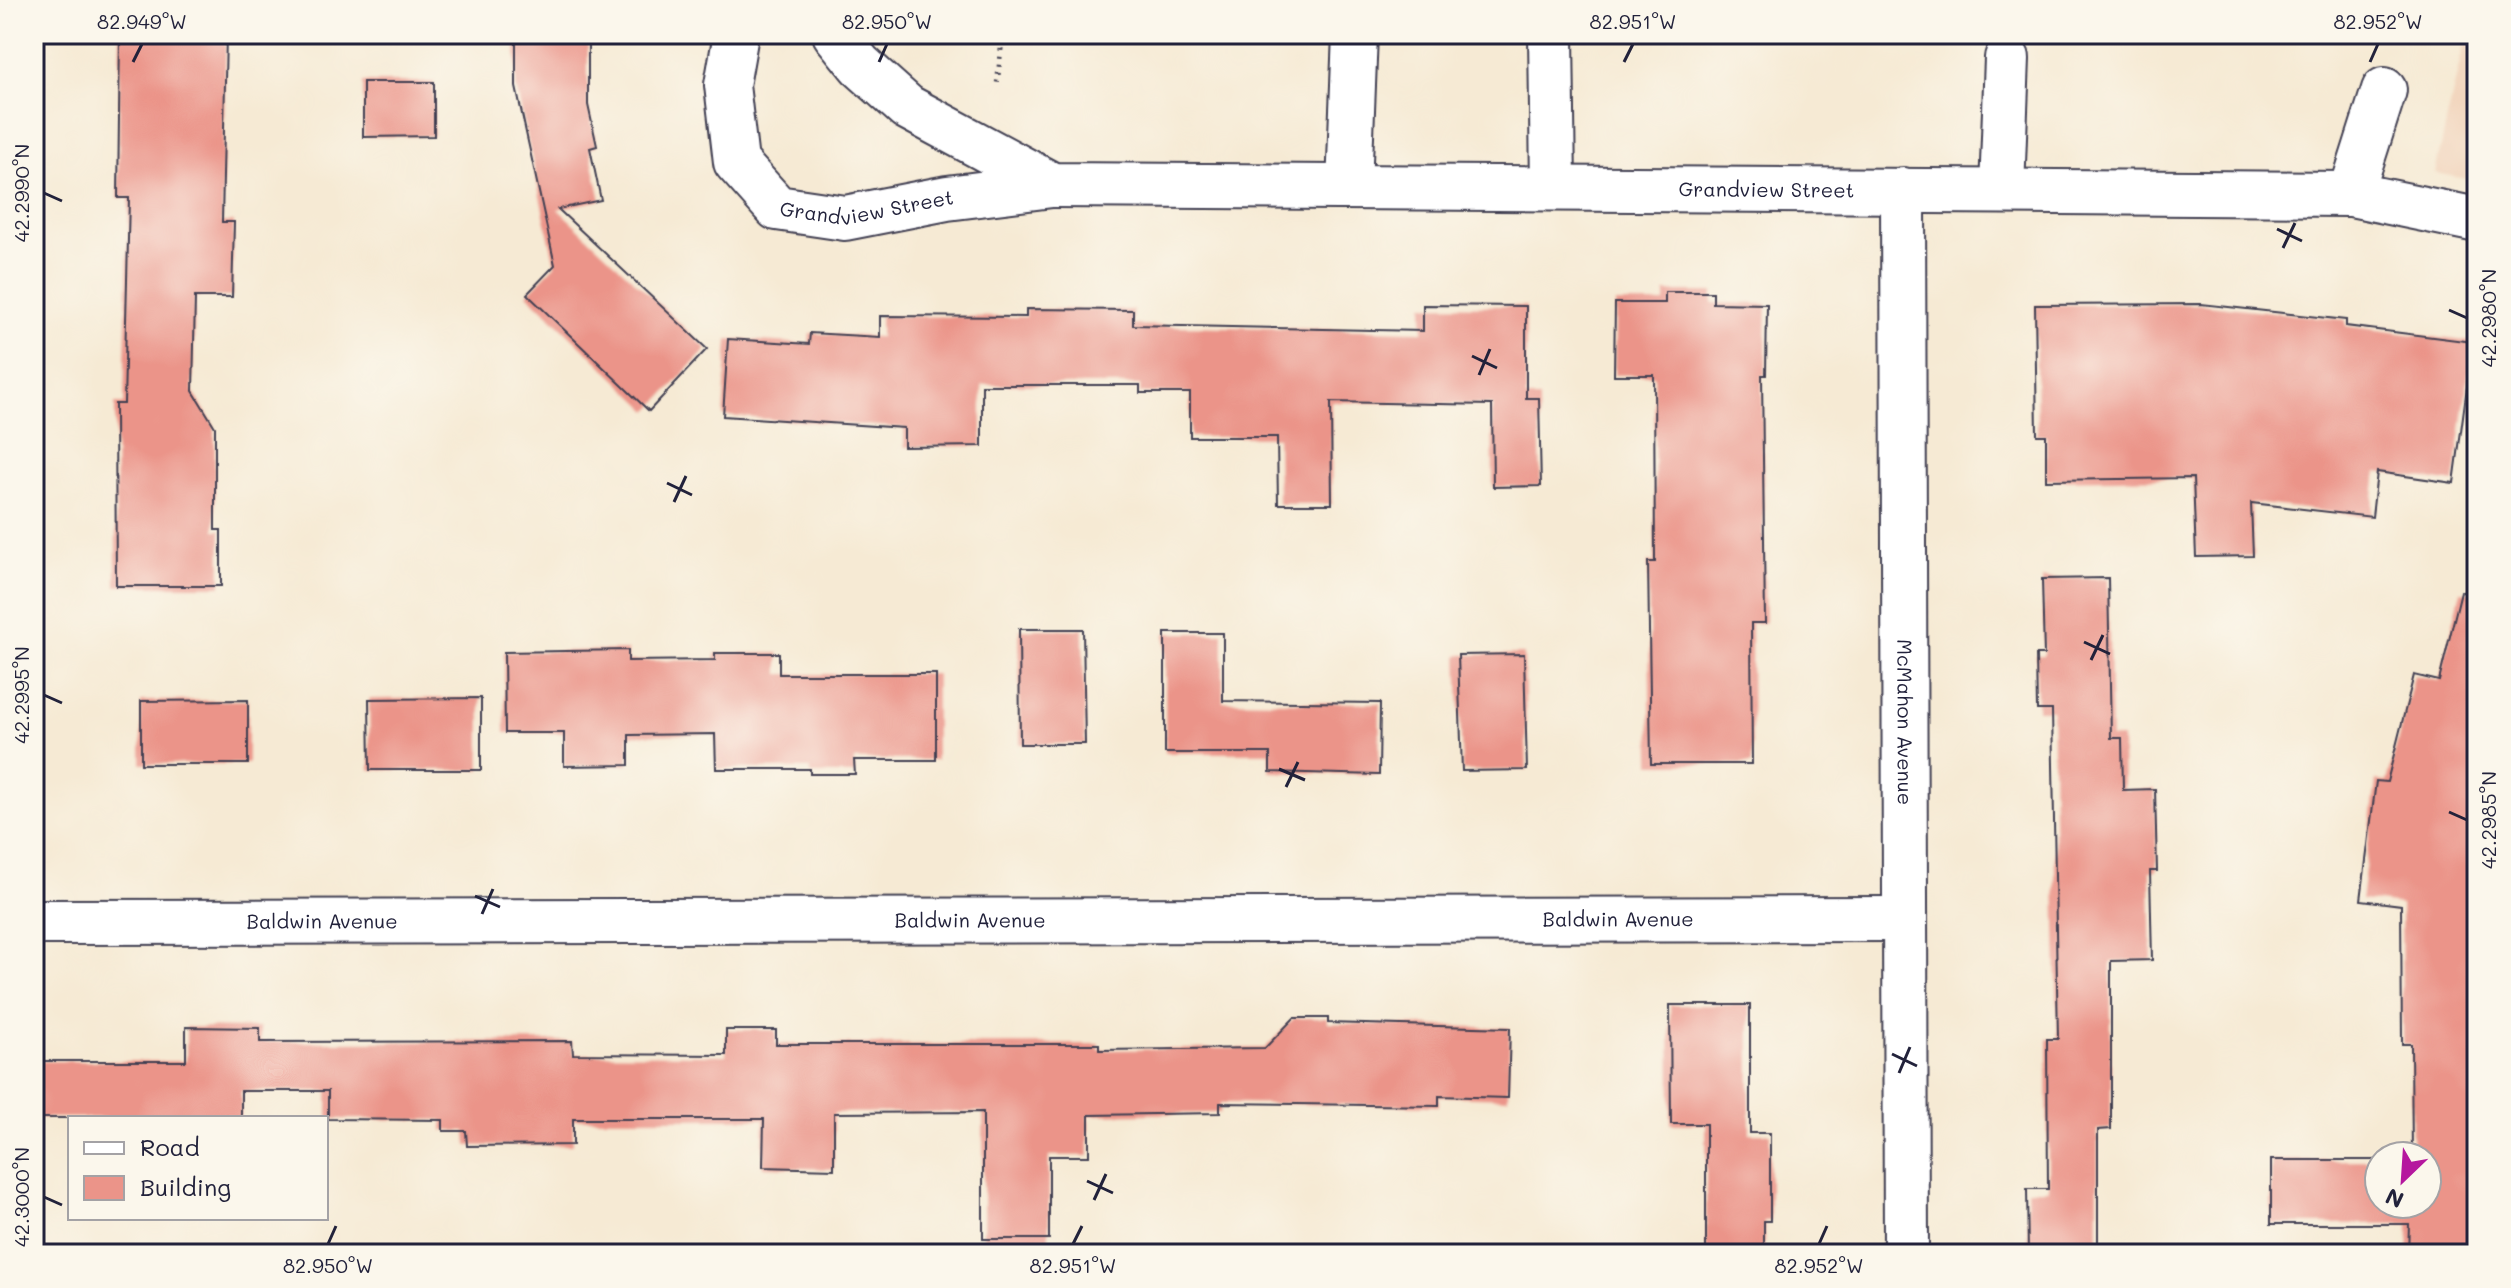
<svg xmlns="http://www.w3.org/2000/svg" width="2511" height="1288" viewBox="0 0 2511 1288" font-family="Mali,sans-serif">
<rect width="100%" height="100%" fill="#fbf7ec"/>
<filter id="ink" filterUnits="userSpaceOnUse"><feTurbulence type="fractalNoise" baseFrequency=".0125" numOctaves="2"/><feDisplacementMap in="SourceGraphic" scale="16" xChannelSelector="R" yChannelSelector="G"/><feConvolveMatrix kernelMatrix="1 2 1 2 8 2 1 2 1" color-interpolation-filters="sRGB"/></filter>
<filter id="wash" filterUnits="userSpaceOnUse"><feTurbulence type="fractalNoise" baseFrequency=".006" numOctaves="4" result="noise"/><feDisplacementMap in="SourceGraphic" scale="32" xChannelSelector="R" yChannelSelector="G"/><feGaussianBlur stdDeviation="1.8" result="paint"/><feColorMatrix in="noise" values="0 0 0 0 0 0 0 0 0 0 0 0 0 0 0 0 0 1.4 0 .05"/><feComposite in="paint" operator="in"/></filter>
<g filter="url(#wash)">
<rect width="100%" height="100%" fill="#f6ead4"/>
<path fill="#f2d5bd" d="M 2466,34 L 2477,34 L 2477,181 L 2435,173 Z"/>
<g id="blocks">
<g fill="#eb9489">
<path d="M 120,34 L 226,34 L 222,222 L 234,222 L 232,297 L 195,297 L 193,391 L 215,427 L 215,530 L 221,530 L 221,586 L 116,586 L 115,404 L 124,404 L 129,198 L 118,198 Z"/>
<path d="M 516,34 L 588,34 L 588,105 L 597,146 L 590,148 L 601,200 L 558,209 L 707,349 L 649,411 L 527,294 L 555,265 L 516,87 Z"/>
<path d="M 363,82 L 434,82 L 434,136 L 363,137 Z"/>
<path d="M 1665,292 L 1713,292 L 1713,303 L 1767,304 L 1766,375 L 1762,375 L 1765,623 L 1751,623 L 1752,764 L 1651,764 L 1648,562 L 1655,562 L 1654,375 L 1614,375 L 1615,303 L 1665,303 Z"/>
<path d="M 2201,304 L 2346,320 L 2346,326 L 2473,342 L 2454,483 L 2377,472 L 2372,517 L 2251,503 L 2253,556 L 2196,557 L 2193,478 L 2046,480 L 2046,435 L 2037,435 L 2035,305 Z"/>
<path d="M 1423,305 L 1526,306 L 1526,398 L 1539,398 L 1541,486 L 1493,487 L 1492,405 L 1331,402 L 1332,504 L 1278,504 L 1277,437 L 1190,437 L 1190,393 L 1140,393 L 1140,385 L 982,385 L 982,446 L 904,447 L 904,428 L 723,416 L 728,339 L 809,344 L 810,333 L 880,337 L 880,316 L 1026,317 L 1026,309 L 1133,310 L 1133,325 L 1423,331 Z"/>
<path d="M 2108,578 L 2111,738 L 2122,738 L 2123,790 L 2155,789 L 2157,871 L 2150,871 L 2152,960 L 2111,961 L 2111,1129 L 2098,1130 L 2098,1254 L 2028,1254 L 2027,1189 L 2048,1189 L 2047,1039 L 2058,1039 L 2052,710 L 2037,710 L 2036,655 L 2044,655 L 2042,579 Z"/>
<path d="M 2461,591 L 2477,593 L 2477,862 L 2468,860 L 2469,972 L 2477,972 L 2477,1254 L 2408,1254 L 2409,1224 L 2271,1224 L 2271,1160 L 2379,1160 L 2379,1204 L 2427,1204 L 2427,1156 L 2412,1156 L 2411,1044 L 2402,1044 L 2401,905 L 2361,900 L 2376,781 L 2387,782 L 2414,675 L 2439,681 Z"/>
<path d="M 1019,629 L 1083,629 L 1085,744 L 1020,744 Z"/>
<path d="M 1165,633 L 1223,633 L 1223,701 L 1380,703 L 1379,775 L 1270,772 L 1270,753 L 1165,753 Z"/>
<path d="M 628,650 L 628,661 L 715,660 L 715,653 L 779,653 L 779,674 L 936,674 L 936,760 L 854,760 L 855,774 L 810,774 L 810,769 L 716,769 L 715,734 L 629,735 L 629,765 L 564,766 L 564,733 L 505,733 L 504,652 Z"/>
<path d="M 1524,654 L 1527,770 L 1462,771 L 1458,655 Z"/>
<path d="M 481,698 L 481,770 L 370,770 L 369,699 Z"/>
<path d="M 248,700 L 248,764 L 141,764 L 141,701 Z"/>
<path d="M 1670,1005 L 1750,1005 L 1750,1133 L 1770,1133 L 1770,1221 L 1764,1221 L 1764,1254 L 1706,1254 L 1706,1124 L 1671,1124 Z"/>
<path d="M 1294,1018 L 1328,1018 L 1328,1023 L 1510,1028 L 1508,1098 L 1439,1096 L 1439,1106 L 1220,1103 L 1220,1113 L 1089,1115 L 1089,1156 L 1049,1156 L 1049,1239 L 983,1239 L 983,1112 L 834,1113 L 834,1169 L 763,1167 L 764,1119 L 573,1119 L 573,1145 L 467,1146 L 466,1131 L 443,1131 L 443,1120 L 328,1119 L 328,1091 L 241,1091 L 241,1118 L 34,1118 L 34,1061 L 186,1061 L 186,1027 L 260,1028 L 260,1042 L 572,1041 L 573,1054 L 726,1055 L 726,1030 L 776,1030 L 776,1044 L 1099,1044 L 1099,1050 L 1265,1048 Z"/>
</g>
</g>
</g>
<g filter="url(#ink)">
<use href="#blocks" fill-opacity="0" stroke="#424052" stroke-width="2"/>
<g fill="none" stroke-linecap="round" stroke-linejoin="round">
<g stroke="#424052" stroke-width="48">
<g id="minor">
<path id="s1" d="M 736,34 L 727,85 L 736,162 L 777,208 L 845,218 L 947,198 L 1052,185"/>
<path id="s2" d="M 835,34 L 860,65 L 907,107 L 1052,185 L 2351,194 L 2477,220"/>
<path d="M 1551,34 L 1553,187"/>
<path d="M 1349,187 L 1355,34"/>
<path id="s3" d="M 1903,190 L 1906,1254"/>
<path d="M 2002,190 L 2007,58"/>
<path d="M 2351,194 L 2384,90"/>
<path id="s4" d="M 34,922 L 1905,919"/>
</g>
</g>
<path stroke="#424052" stroke-width="5" stroke-dasharray="2 6" stroke-linecap="butt" d="M 995,34 L 1001,49 L 997,85"/>
<use href="#minor" stroke="#fff" stroke-width="44"/>
</g>
</g>
<path fill="none" stroke="#22223b" stroke-width="3" d="M 133,62 L 142,44M 879,62 L 887,44M 1624,62 L 1633,44M 2370,62 L 2378,44M 44,193 L 62,201M 2277,229 L 2302,241M 2283,248 L 2295,223M 2449,310 L 2467,318M 1472,356 L 1497,368M 1479,375 L 1490,349M 667,483 L 692,495M 674,502 L 686,476M 2084,642 L 2110,654M 2091,660 L 2103,635M 44,695 L 62,703M 1279,769 L 1305,780M 1286,787 L 1298,762M 2449,812 L 2467,820M 475,896 L 500,907M 482,914 L 493,889M 1892,1054 L 1917,1066M 1899,1073 L 1910,1047M 1087,1181 L 1113,1193M 44,1197 L 62,1205M 1094,1200 L 1106,1174M 328,1244 L 336,1226M 1073,1244 L 1082,1226M 1819,1244 L 1827,1226"/>
<g text-anchor="middle" stroke-width="6" stroke-linejoin="round" paint-order="stroke">
<g font-size="20" fill="#22223b" stroke="#fbf7ec">
<text dy="7" stroke="none"><textPath href="#s2" startOffset="982">Grandview Street</textPath></text>
<text dy="7" stroke="none"><textPath href="#s1" startOffset="282">Grandview Street</textPath></text>
<text dy="7" stroke="none"><textPath href="#s3" startOffset="532">McMahon Avenue</textPath></text>
<text dy="7" stroke="none"><textPath href="#s4" startOffset="1584">Baldwin Avenue</textPath></text>
<text dy="7" stroke="none"><textPath href="#s4" startOffset="936">Baldwin Avenue</textPath></text>
<text dy="7" stroke="none"><textPath href="#s4" startOffset="288">Baldwin Avenue</textPath></text>
</g>
</g>
<rect width="2511" height="1288" fill="none" stroke="#fbf7ec" stroke-width="88"/>
<rect x="68" y="1116" width="260" height="104" fill="#fbf7ec" stroke="#a4a2a5" stroke-width="2"/>
<rect x="84" y="1142" width="40" height="12" fill="#ffffff" stroke="#a4a2a5" stroke-width="2"/>
<text x="140" y="1156" font-size="24" fill="#22223b">Road</text>
<rect x="84" y="1176" width="40" height="24" fill="#eb9489" stroke="#a4a2a5" stroke-width="2"/>
<text x="140" y="1196" font-size="24" fill="#22223b">Building</text>
<g transform="translate(2403 1180) rotate(205)"><circle r="38" fill="#fbf7ec" stroke="#a4a2a5" stroke-width="2"/>
<path d="M0-6L14 30L0 20L-14 30Z" fill="#b5179e"/>
<text y="-12" font-size="22" font-weight="bold" text-anchor="middle" fill="#22223b">N</text>
</g>
<rect x="44" y="44" width="2423" height="1200" fill="none" stroke="#22223b" stroke-width="3"/>
<g font-size="20" text-anchor="middle" fill="#22223b">
<text x="142" y="29">82.949°W</text>
<text x="887" y="29">82.950°W</text>
<text x="1633" y="29">82.951°W</text>
<text x="2378" y="29">82.952°W</text>
<text transform="translate(22 193) rotate(-90)" y="7">42.2990°N</text>
<text transform="translate(2489 318) rotate(-90)" y="7">42.2980°N</text>
<text transform="translate(22 695) rotate(-90)" y="7">42.2995°N</text>
<text transform="translate(2489 820) rotate(-90)" y="7">42.2985°N</text>
<text transform="translate(22 1197) rotate(-90)" y="7">42.3000°N</text>
<text x="328" y="1273">82.950°W</text>
<text x="1073" y="1273">82.951°W</text>
<text x="1819" y="1273">82.952°W</text>
</g>
</svg>
